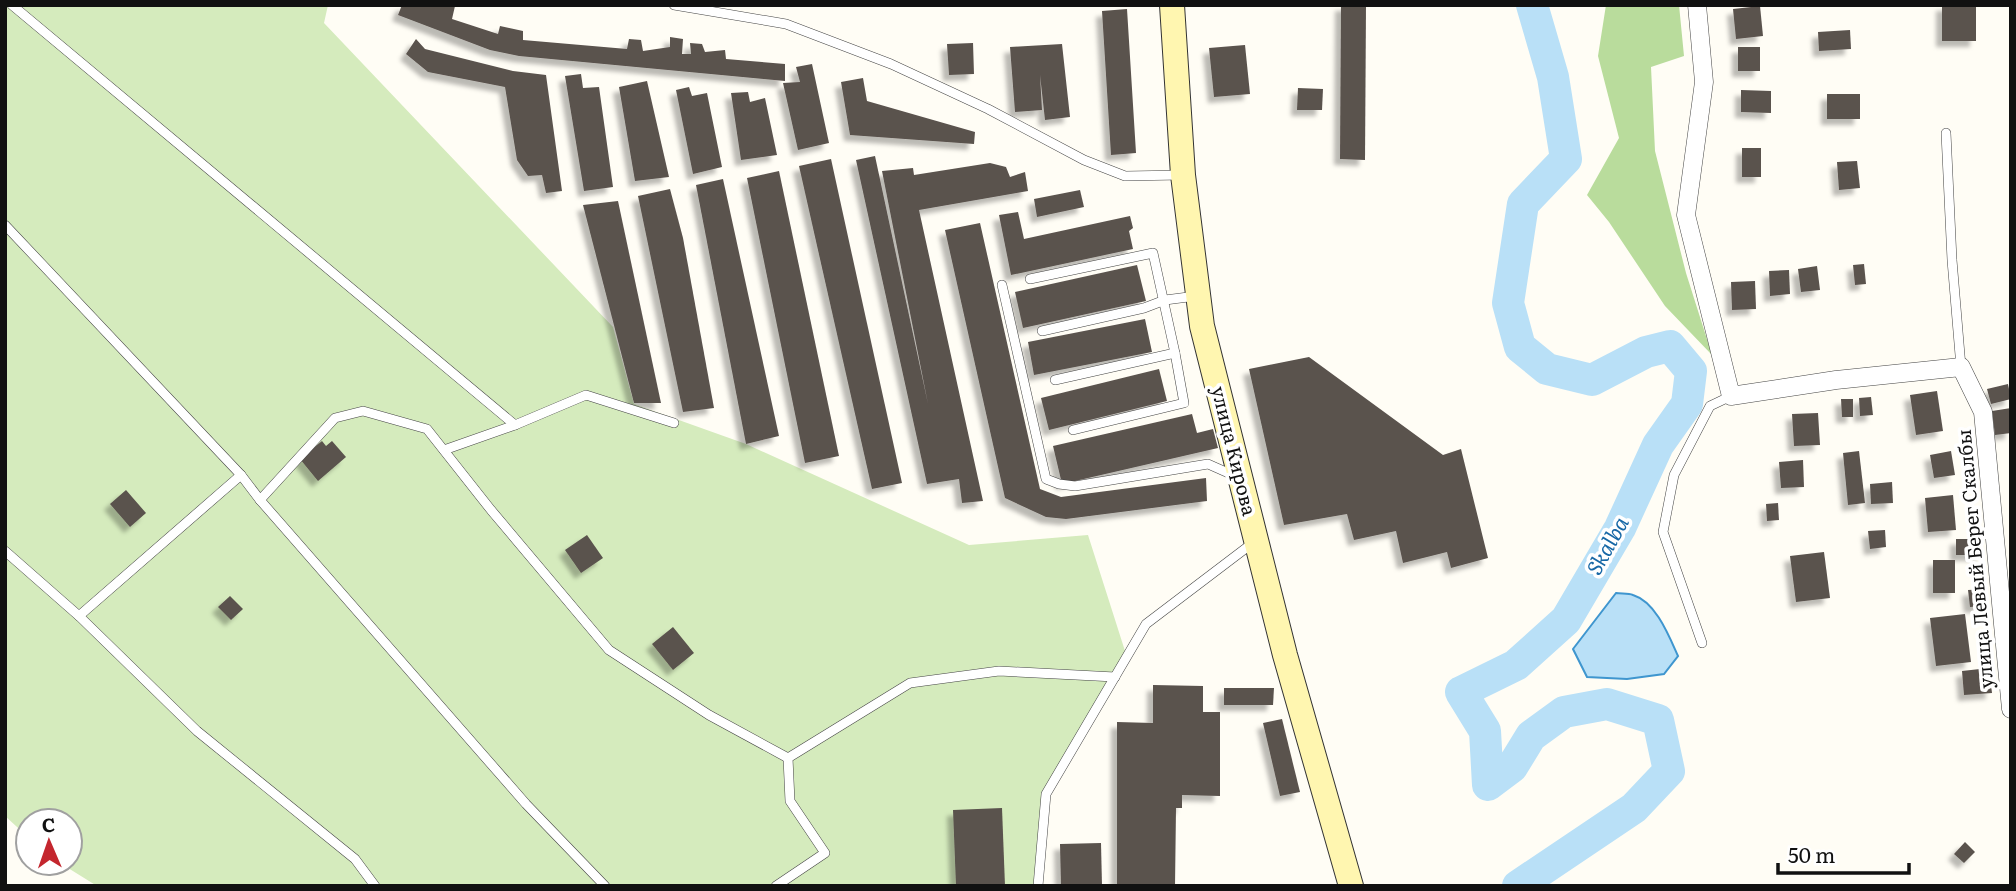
<svg xmlns="http://www.w3.org/2000/svg" width="2016" height="891" viewBox="0 0 2016 891" font-family="Literata,serif">
<defs>
<filter id="shadow"><feDropShadow dx="-6" dy="6" stdDeviation="2" flood-color="#0004"/></filter>
</defs>
<rect width="100%" height="100%" fill="#fffdf5"/>
<path fill="#d5ebbd" d="M 5,5 L 328,5 L 324,23 L 613,327 L 634,404 L 746,444 L 969,545 L 1088,535 L 1125,651 L 1046,793 L 1038,886 L 97,886 L 60,863 L 70,863 L 70,821 L 28,821 L 28,837 L 5,816 Z"/>
<path fill="#b9dc9c" d="M 1606,5 L 1679,5 L 1684,56 L 1651,67 L 1655,151 L 1686,273 L 1712,355 L 1665,306 L 1609,222 L 1587,195 L 1619,138 L 1598,56 Z"/>
<path fill="#b9e0f7" stroke="#3f96cf" stroke-width="2" d="M 1616,593 C 1621,594 1628,593 1633,595 C 1656,602 1669,636 1678,656 L 1664,674 L 1627,679 L 1587,677 L 1573,649 Z"/>
<g fill="none" stroke-linecap="round" stroke-linejoin="round">
<path stroke="#b9e0f7" stroke-width="32" d="M 1518,886 L 1634,808 L 1669,771 L 1658,720 L 1607,704 L 1564,712 L 1531,736 L 1512,767 L 1488,785 L 1485,731 L 1461,692 L 1516,665 L 1566,620 L 1620,528 L 1658,445 L 1687,404 L 1691,371 L 1670,346 L 1646,352 L 1592,380 L 1547,369 L 1520,347 L 1508,303 L 1523,204 L 1566,159 L 1553,77 L 1532,5"/>
</g>
<g fill="#5a524d" filter="url(#shadow)">
<path d="M 402,5 L 451,5 L 455,6 L 452,19 L 498,34 L 500,26 L 523,31 L 523,40 L 627,49 L 629,39 L 641,40 L 643,51 L 670,47 L 670,37 L 683,39 L 682,54 L 691,54 L 690,43 L 702,44 L 705,52 L 725,50 L 726,59 L 785,64 L 785,81 L 519,56 L 490,50 L 398,15 Z"/>
<path d="M 1341,5 L 1366,5 L 1365,160 L 1340,159 Z"/>
<rect x="1942" y="5" width="34" height="36"/>
<path d="M 1760,6 L 1763,36 L 1736,39 L 1733,9 Z"/>
<path d="M 1127,9 L 1136,153 L 1111,155 L 1102,11 Z"/>
<path d="M 1850,30 L 1851,49 L 1819,51 L 1818,32 Z"/>
<path d="M 416,39 L 425,49 L 513,71 L 546,75 L 562,191 L 546,193 L 542,175 L 528,176 L 517,160 L 505,87 L 428,72 L 406,54 Z"/>
<path d="M 973,43 L 974,74 L 949,75 L 947,44 Z"/>
<path d="M 1062,44 L 1070,117 L 1045,120 L 1040,75 L 1042,110 L 1015,112 L 1010,47 Z"/>
<path d="M 1245,45 L 1250,94 L 1214,97 L 1209,48 Z"/>
<rect x="1738" y="47" width="22" height="24"/>
<path d="M 812,64 L 829,143 L 798,150 L 783,83 L 800,82 L 796,67 Z"/>
<path d="M 581,74 L 583,88 L 599,87 L 613,187 L 584,191 L 565,76 Z"/>
<path d="M 863,78 L 867,101 L 975,132 L 974,144 L 850,135 L 841,82 Z"/>
<path d="M 647,81 L 669,177 L 635,181 L 619,87 Z"/>
<path d="M 689,87 L 692,96 L 707,93 L 722,167 L 693,174 L 676,90 Z"/>
<path d="M 1298,88 L 1323,89 L 1322,110 L 1297,110 Z"/>
<path d="M 1741,90 L 1771,91 L 1771,113 L 1741,112 Z"/>
<path d="M 748,92 L 750,102 L 765,98 L 777,155 L 741,160 L 731,93 Z"/>
<rect x="1827" y="94" width="33" height="25"/>
<rect x="1742" y="148" width="19" height="29"/>
<path d="M 875,156 L 928,404 L 882,171 L 913,168 L 914,175 L 990,163 L 1006,167 L 1010,177 L 1025,172 L 1028,191 L 919,210 L 983,501 L 962,503 L 959,479 L 927,484 L 856,160 Z"/>
<path d="M 831,159 L 902,483 L 872,489 L 799,166 Z"/>
<path d="M 1857,161 L 1860,188 L 1839,190 L 1837,162 Z"/>
<path d="M 779,171 L 839,456 L 805,463 L 747,178 Z"/>
<path d="M 723,179 L 779,436 L 746,444 L 696,185 Z"/>
<path d="M 670,189 L 683,238 L 714,408 L 683,412 L 638,196 Z"/>
<path d="M 1080,190 L 1084,207 L 1037,217 L 1034,199 Z"/>
<path d="M 618,201 L 661,403 L 634,403 L 583,205 Z"/>
<path d="M 1018,212 L 1024,239 L 1130,216 L 1133,228 L 1129,231 L 1133,249 L 1011,275 L 999,215 Z"/>
<path d="M 980,223 L 1040,489 L 1061,497 L 1206,478 L 1207,501 L 1066,519 L 1046,517 L 1005,498 L 945,230 Z"/>
<path d="M 1864,264 L 1866,284 L 1855,285 L 1853,265 Z"/>
<path d="M 1137,265 L 1146,301 L 1023,328 L 1015,292 Z"/>
<path d="M 1817,266 L 1820,290 L 1801,292 L 1798,269 Z"/>
<path d="M 1789,270 L 1790,294 L 1770,296 L 1769,271 Z"/>
<path d="M 1755,281 L 1756,309 L 1732,310 L 1731,282 Z"/>
<path d="M 1145,319 L 1152,352 L 1034,375 L 1028,342 Z"/>
<path d="M 1309,357 L 1443,455 L 1461,449 L 1488,558 L 1451,568 L 1447,552 L 1403,563 L 1396,531 L 1354,540 L 1347,514 L 1284,525 L 1249,369 Z"/>
<path d="M 1159,369 L 1167,401 L 1049,430 L 1041,398 Z"/>
<path d="M 2008,384 L 2011,399 L 1991,404 L 1987,389 Z"/>
<path d="M 1937,391 L 1943,431 L 1916,435 L 1910,395 Z"/>
<path d="M 1871,397 L 1873,415 L 1860,416 L 1859,398 Z"/>
<path d="M 1841,399 L 1853,399 L 1853,417 L 1842,417 Z"/>
<path d="M 2011,408 L 2011,433 L 1995,435 L 1992,411 Z"/>
<path d="M 1818,413 L 1820,445 L 1794,446 L 1792,414 Z"/>
<path d="M 1192,414 L 1197,433 L 1213,429 L 1218,448 L 1062,484 L 1053,446 Z"/>
<path d="M 322,441 L 326,446 L 332,441 L 346,457 L 318,481 L 300,459 Z"/>
<path d="M 1859,451 L 1865,503 L 1848,505 L 1843,453 Z"/>
<path d="M 1951,451 L 1955,475 L 1934,478 L 1930,455 Z"/>
<path d="M 1803,460 L 1804,487 L 1781,488 L 1779,462 Z"/>
<path d="M 1892,482 L 1893,503 L 1871,504 L 1870,484 Z"/>
<path d="M 126,490 L 146,513 L 130,527 L 110,504 Z"/>
<path d="M 1953,495 L 1956,530 L 1928,532 L 1925,498 Z"/>
<path d="M 1778,503 L 1779,520 L 1767,521 L 1766,504 Z"/>
<path d="M 1885,530 L 1886,547 L 1870,549 L 1868,531 Z"/>
<path d="M 587,535 L 603,558 L 581,573 L 565,550 Z"/>
<path d="M 1956,539 L 1981,539 L 1982,555 L 1956,555 Z"/>
<path d="M 1824,552 L 1830,598 L 1796,602 L 1790,556 Z"/>
<rect x="1933" y="560" width="22" height="33"/>
<path d="M 1986,589 L 1988,606 L 1970,607 L 1968,590 Z"/>
<path d="M 230,596 L 243,609 L 231,620 L 218,607 Z"/>
<path d="M 1965,614 L 1971,662 L 1936,666 L 1930,618 Z"/>
<path d="M 673,627 L 694,653 L 673,670 L 652,644 Z"/>
<path d="M 1989,668 L 1992,693 L 1964,695 L 1962,671 Z"/>
<path d="M 1153,685 L 1203,686 L 1203,712 L 1220,712 L 1220,796 L 1182,795 L 1182,808 L 1176,808 L 1175,886 L 1117,886 L 1117,722 L 1153,723 Z"/>
<path d="M 1224,688 L 1274,688 L 1273,705 L 1224,705 Z"/>
<path d="M 1282,719 L 1300,792 L 1280,796 L 1263,723 Z"/>
<path d="M 1002,808 L 1005,886 L 956,886 L 953,810 Z"/>
<path d="M 1965,842 L 1975,852 L 1964,863 L 1954,854 Z"/>
<path d="M 1101,843 L 1102,886 L 1061,886 L 1060,844 Z"/>
</g>
<g fill="none" stroke-linecap="round" stroke-linejoin="round">
<g stroke="#444" stroke-width="10">
<g id="lane">
<path d="M 12,5 L 515,425"/>
<path d="M 674,5 L 786,24 L 891,64 L 988,109 L 1084,160 L 1125,176 L 1181,175"/>
<path d="M 1946,133 L 1952,260 L 1961,367"/>
<path d="M 5,225 L 241,475 L 260,500 L 526,804 L 605,886"/>
<path d="M 1030,279 L 1153,253 L 1175,353 L 1055,380"/>
<path d="M 1002,285 L 1046,479 L 1059,484 L 1075,486 L 1208,464 L 1235,476"/>
<path d="M 1042,331 L 1144,308 L 1165,300 L 1196,296"/>
<path d="M 1073,430 L 1184,403 L 1175,353"/>
<path d="M 444,450 L 515,425 L 586,395 L 674,423"/>
<path d="M 260,500 L 335,418 L 363,411 L 427,429 L 491,510 L 609,650 L 709,715 L 788,758"/>
<path d="M 5,551 L 79,616 L 197,731 L 355,859 L 375,886"/>
<path d="M 79,616 L 241,475"/>
<path d="M 1702,643 L 1663,532 L 1674,475 L 1710,406 L 1731,396"/>
<path d="M 776,886 L 825,853 L 790,801 L 788,758 L 910,683 L 999,671 L 1115,677"/>
<path d="M 1038,886 L 1046,794 L 1146,624 L 1254,542"/>
</g>
</g>
<g stroke="#444" stroke-width="19">
<path id="street" d="M 1697,5 L 1704,82 L 1686,215 L 1731,396 L 1836,380 L 1961,367 L 1983,412 L 2011,709"/>
</g>
<g stroke="#333" stroke-width="26">
<path id="secondary" d="M 1172,5 L 1183,175 L 1202,326 L 1285,655 L 1351,886"/>
</g>
<use href="#lane" stroke="#fff" stroke-width="9"/>
<use href="#street" stroke="#fff" stroke-width="18"/>
<use href="#secondary" stroke="#fff6b0" stroke-width="24"/>
</g>
<g text-anchor="middle" stroke-width="7" stroke-linejoin="round" paint-order="stroke">
<g font-size="19" fill="#111" stroke="#fff">
<text transform="translate(1234 451) rotate(76)" y="7">улица Кирова</text>
<text transform="translate(1975 559) rotate(-95)" y="7">улица Левый Берег Скалбы</text>
</g>
<g font-size="21" font-style="italic" fill="#1768a6" stroke="#fff">
<text transform="translate(1608 546) rotate(-61)" y="7">Skalba</text>
</g>
</g>
<rect width="2016" height="891" fill="none" stroke="#111111" stroke-width="14"/>
<g transform="translate(49 842) rotate(358)"><circle r="33" fill="#ffffff" stroke="#a0a0a0" stroke-width="2"/>
<path d="M0-5L12 26L0 18L-12 26Z" fill="#c4262e"/>
<text y="-10" font-size="19" font-weight="bold" text-anchor="middle" fill="#111111">С</text>
</g>
<path d="M1778 863v10h131v-10" fill="none" stroke="#111111" stroke-width="3.5"/>
<text x="1788" y="863" font-size="21" fill="#111111" stroke="#ffffff" stroke-width="5" paint-order="stroke">50 m</text>
</svg>
